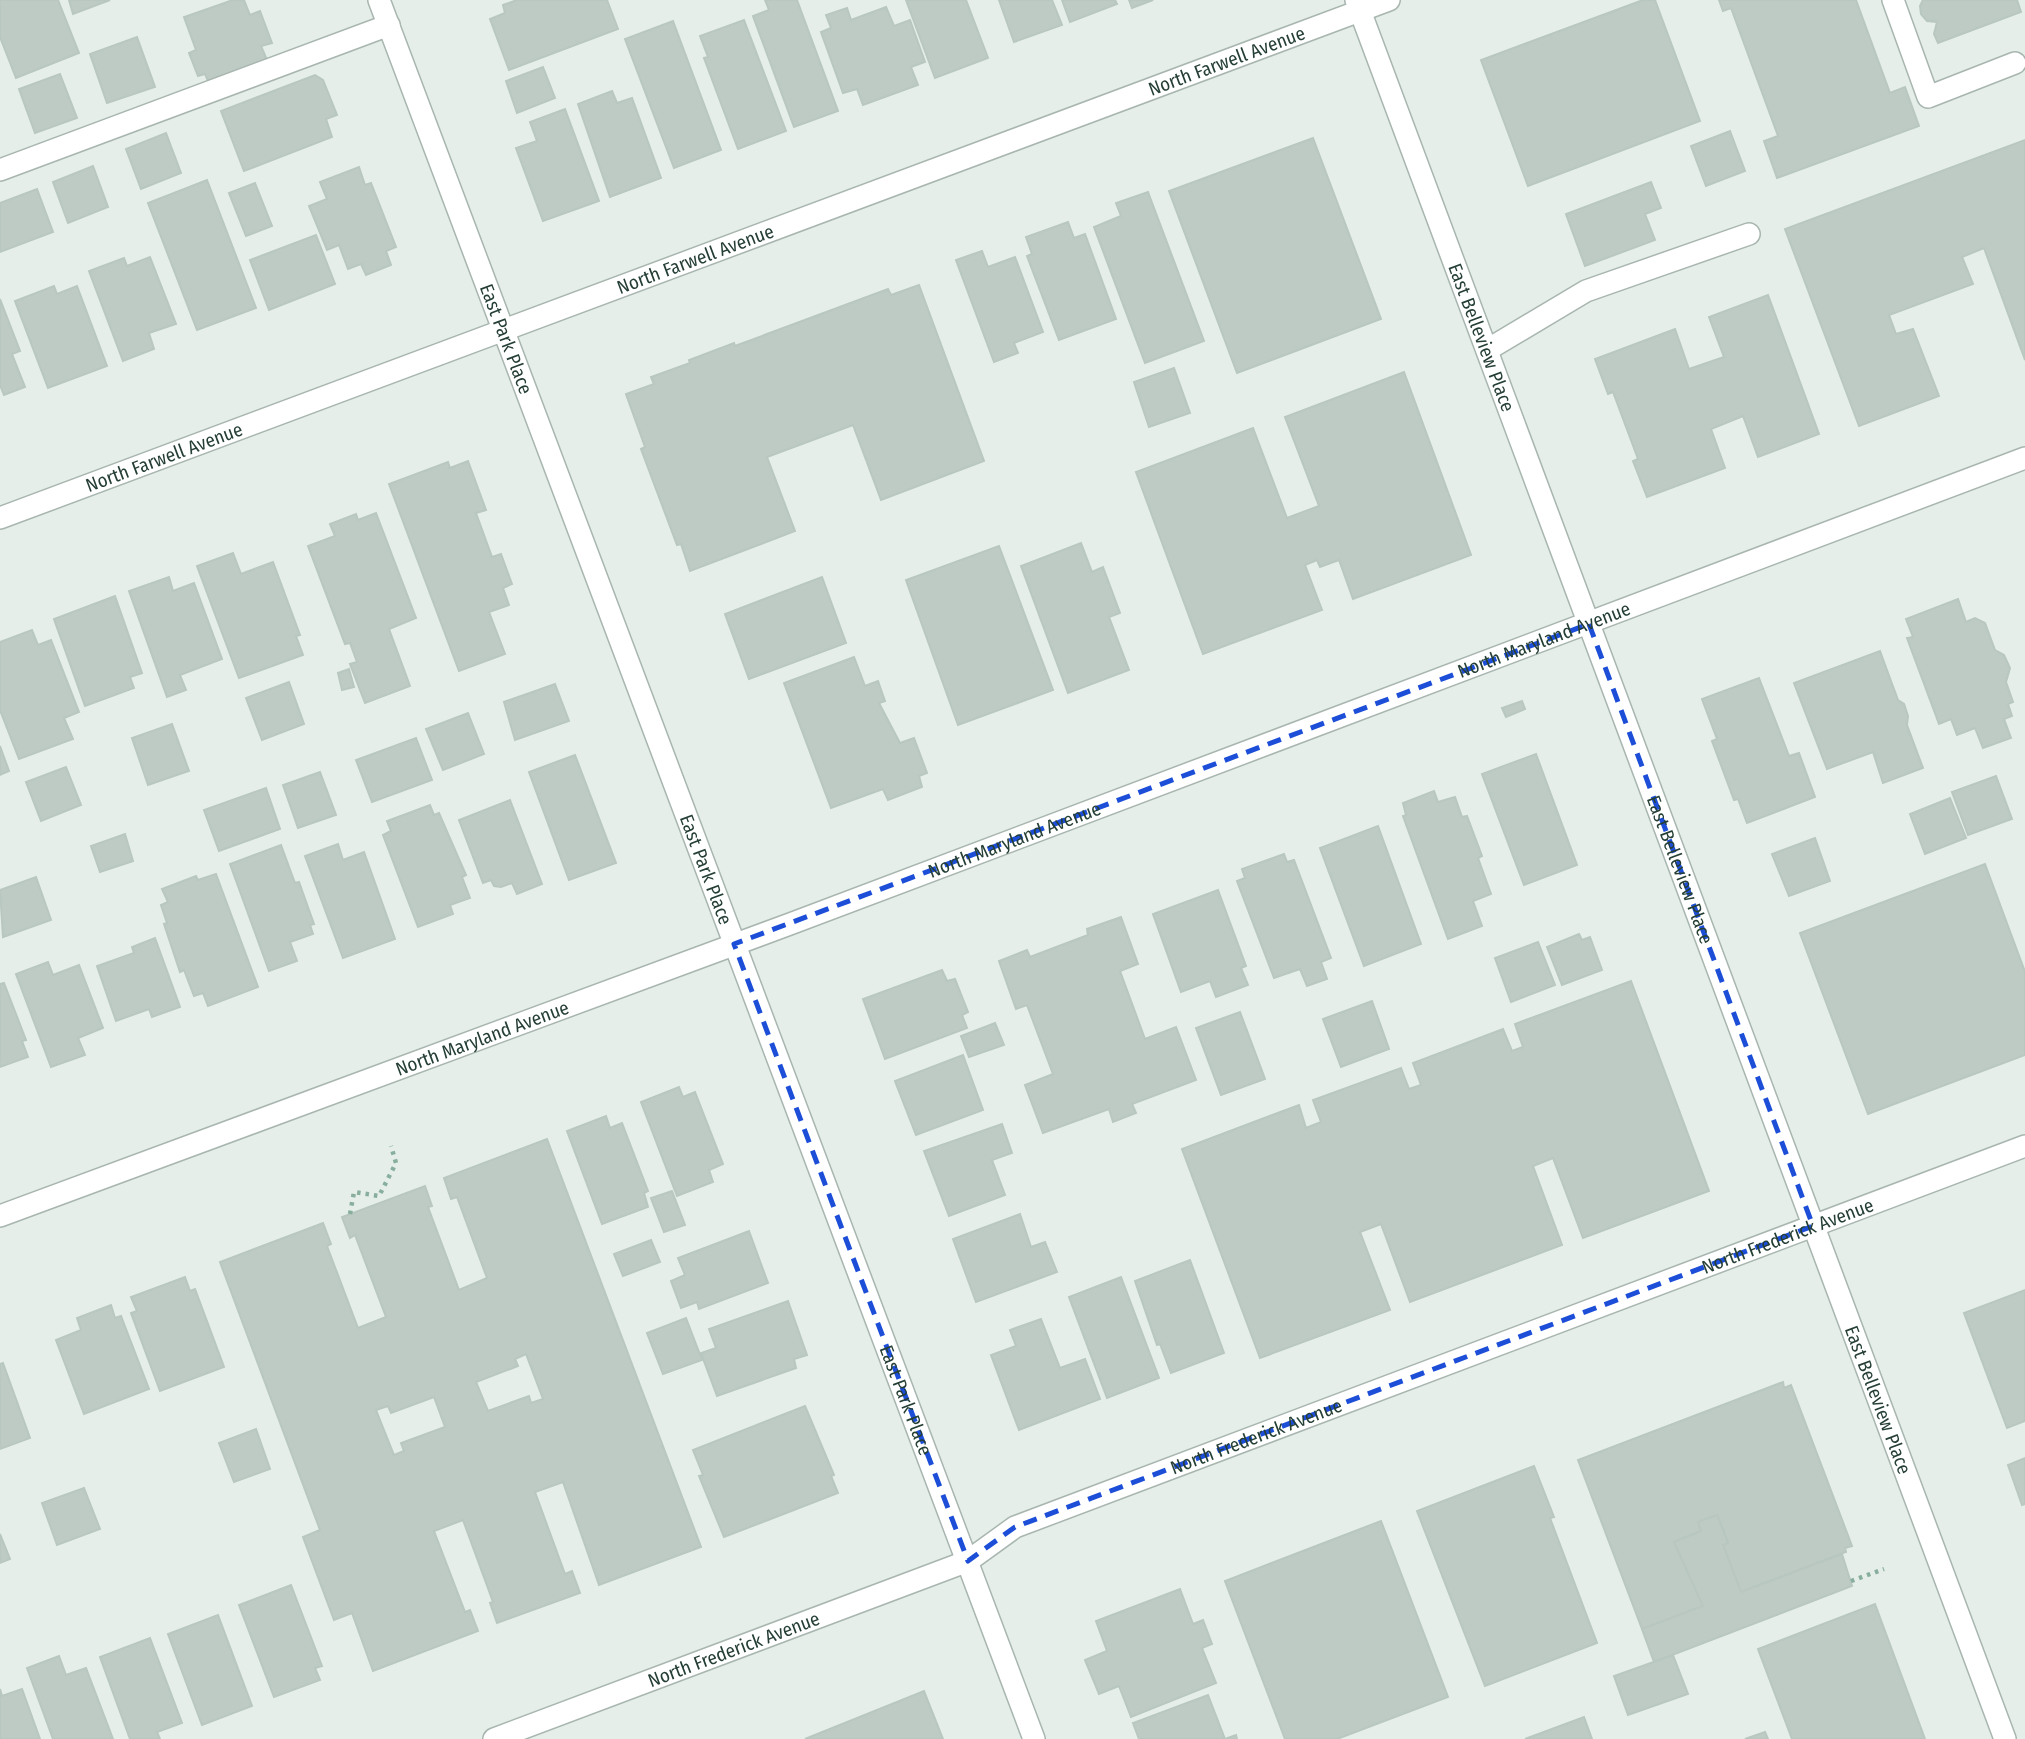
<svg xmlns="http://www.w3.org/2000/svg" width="2025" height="1739" viewBox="0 0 2025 1739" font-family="'Fira Sans Condensed',sans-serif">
<rect width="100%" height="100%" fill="#e5eee9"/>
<g fill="#becbc4" stroke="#b8c7bf" stroke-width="2" fill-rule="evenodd">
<path d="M 0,0 L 58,0 L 79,53 L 16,78 L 0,37 Z"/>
<path d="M 69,0 L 110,0 L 73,14 Z"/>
<path d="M 233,0 L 244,0 L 250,15 L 260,11 L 272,43 L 261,46 L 267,60 L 208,81 L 205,74 L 198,76 L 189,53 L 196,50 L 184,17 Z"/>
<path d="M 517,0 L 607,0 L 618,29 L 509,70 L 490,19 L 505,13 L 503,5 Z"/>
<path d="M 765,0 L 797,0 L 838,111 L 794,127 L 753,16 L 769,10 Z"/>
<path d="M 906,0 L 966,0 L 988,58 L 935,78 Z"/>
<path d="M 999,0 L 1052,0 L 1062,25 L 1014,42 Z"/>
<path d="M 1062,0 L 1115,0 L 1117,4 L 1070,22 Z"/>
<path d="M 1129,0 L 1153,0 L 1132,8 Z"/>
<path d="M 1643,0 L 1655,0 L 1700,121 L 1528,186 L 1481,60 Z"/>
<path d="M 1719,0 L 1856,0 L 1890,93 L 1905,87 L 1919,126 L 1777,178 L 1764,141 L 1778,136 L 1731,8 L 1723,11 Z"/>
<path d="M 1923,0 L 2017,0 L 2021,12 L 1938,43 L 1934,34 L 1937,22 L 1927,21 L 1921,14 L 1920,6 Z"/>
<path d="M 886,7 L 894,26 L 910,20 L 925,62 L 911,67 L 918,85 L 863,105 L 857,89 L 843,93 L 821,32 L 831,28 L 826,15 L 847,8 L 851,20 Z"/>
<path d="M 744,20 L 786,131 L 738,149 L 704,58 L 708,57 L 700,36 Z"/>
<path d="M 673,21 L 721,150 L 674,168 L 625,39 Z"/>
<path d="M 137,37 L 155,87 L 107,103 L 90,54 Z"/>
<path d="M 543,67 L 555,98 L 517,113 L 506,81 Z"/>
<path d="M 60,74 L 77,118 L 35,133 L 19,89 Z"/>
<path d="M 315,75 L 323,80 L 337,115 L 326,119 L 332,137 L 244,171 L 221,111 Z"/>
<path d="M 612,91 L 617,103 L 632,98 L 661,178 L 610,197 L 578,104 Z"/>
<path d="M 565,109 L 599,201 L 543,221 L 516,148 L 537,141 L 530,122 Z"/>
<path d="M 1730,131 L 1745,171 L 1706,186 L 1691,146 Z"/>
<path d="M 166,133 L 181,173 L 141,189 L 126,149 Z"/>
<path d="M 1313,138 L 1381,319 L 1237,373 L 1169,191 Z"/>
<path d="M 2025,140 L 2025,360 L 1984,248 L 1962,257 L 1973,284 L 1889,315 L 1896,334 L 1913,329 L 1939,396 L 1859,426 L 1785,229 Z"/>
<path d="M 93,166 L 108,207 L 68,223 L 53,182 Z"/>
<path d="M 359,167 L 365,185 L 371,183 L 396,247 L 386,251 L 391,265 L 366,275 L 361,264 L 348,269 L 339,245 L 327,250 L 309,206 L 327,199 L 320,182 Z"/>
<path d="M 207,180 L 256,308 L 197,330 L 148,203 Z"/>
<path d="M 1651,182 L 1661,208 L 1645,214 L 1655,240 L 1585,266 L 1566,214 Z"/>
<path d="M 255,183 L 272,226 L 246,236 L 229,193 Z"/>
<path d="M 37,189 L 53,232 L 0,252 L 0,203 Z"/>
<path d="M 1148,192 L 1204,341 L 1145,363 L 1094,227 L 1121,216 L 1116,203 Z"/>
<path d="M 1068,222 L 1074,238 L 1085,234 L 1116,319 L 1059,340 L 1027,256 L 1032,254 L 1026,237 Z"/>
<path d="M 316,235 L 335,284 L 269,310 L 250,260 Z"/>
<path d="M 982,251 L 988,267 L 1015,257 L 1043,332 L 1014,343 L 1018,353 L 994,362 L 956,260 Z"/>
<path d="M 150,257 L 176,324 L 149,333 L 154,349 L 123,361 L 89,271 L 124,258 L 127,266 Z"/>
<path d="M 919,285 L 984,461 L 881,500 L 853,425 L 767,457 L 795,531 L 690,571 L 681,544 L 677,545 L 641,449 L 645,447 L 626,394 L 654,384 L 651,377 L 690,363 L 689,360 L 734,343 L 735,346 L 888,289 L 891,295 Z"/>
<path d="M 54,286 L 57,294 L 77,286 L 107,366 L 48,388 L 15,301 Z"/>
<path d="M 1768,295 L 1819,434 L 1758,457 L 1743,416 L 1711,429 L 1725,468 L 1647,497 L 1633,461 L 1638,459 L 1613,392 L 1608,394 L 1595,359 L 1675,329 L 1689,369 L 1724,357 L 1709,317 Z"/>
<path d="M 0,299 L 20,351 L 12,354 L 25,387 L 4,395 L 0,385 Z"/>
<path d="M 1174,368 L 1190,413 L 1149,427 L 1134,382 Z"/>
<path d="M 1404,372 L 1471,555 L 1353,599 L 1339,560 L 1320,567 L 1317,560 L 1305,565 L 1322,610 L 1203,654 L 1136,472 L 1253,428 L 1287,518 L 1319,506 L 1285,417 Z"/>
<path d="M 468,461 L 486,510 L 476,513 L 492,557 L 501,554 L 512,584 L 503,588 L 509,605 L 489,612 L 505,654 L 459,671 L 389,484 L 448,462 L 450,468 Z"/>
<path d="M 376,513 L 416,618 L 389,629 L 410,686 L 365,703 L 350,664 L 357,662 L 350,643 L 345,644 L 308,546 L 335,536 L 330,524 L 356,514 L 358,520 Z"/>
<path d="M 1081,543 L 1092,572 L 1103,567 L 1120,613 L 1109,617 L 1129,670 L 1068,693 L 1021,566 Z"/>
<path d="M 999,546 L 1053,690 L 958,725 L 906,580 Z"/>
<path d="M 233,553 L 241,574 L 273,562 L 300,635 L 296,636 L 303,655 L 239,678 L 197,566 Z"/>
<path d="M 169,577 L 173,591 L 194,583 L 222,659 L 180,675 L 186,690 L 167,697 L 129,591 Z"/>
<path d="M 822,577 L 846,643 L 749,679 L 725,614 Z"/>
<path d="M 115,596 L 142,673 L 130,677 L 134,688 L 85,706 L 54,619 Z"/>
<path d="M 1958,599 L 1966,622 L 1975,618 L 1985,623 L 1995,650 L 2004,655 L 2010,668 L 2006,682 L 2013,702 L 2008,704 L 2012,716 L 2004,719 L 2011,738 L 1983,748 L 1975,728 L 1957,735 L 1951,719 L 1939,724 L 1907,638 L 1913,637 L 1906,619 Z"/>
<path d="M 32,630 L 38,645 L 51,640 L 79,712 L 64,718 L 73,739 L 19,759 L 0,710 L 0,642 Z"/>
<path d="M 1880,651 L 1898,700 L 1904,704 L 1908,716 L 1907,725 L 1923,768 L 1883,783 L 1873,752 L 1827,769 L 1794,683 Z"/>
<path d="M 854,657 L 865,686 L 878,681 L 885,701 L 879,703 L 900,743 L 914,738 L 927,773 L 919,776 L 922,787 L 888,800 L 883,789 L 831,808 L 784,683 Z"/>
<path d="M 349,669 L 354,687 L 342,690 L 338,673 Z"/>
<path d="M 1759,678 L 1789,756 L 1799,753 L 1815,797 L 1747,823 L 1738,799 L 1734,800 L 1712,741 L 1717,739 L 1702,699 Z"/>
<path d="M 289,682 L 304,724 L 262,740 L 246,698 Z"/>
<path d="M 555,684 L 569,721 L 515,740 L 504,702 Z"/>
<path d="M 1522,701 L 1525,709 L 1506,717 L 1502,708 Z"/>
<path d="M 468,713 L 484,754 L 443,770 L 426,729 Z"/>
<path d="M 172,724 L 189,771 L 148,785 L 132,738 Z"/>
<path d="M 416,738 L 432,780 L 372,802 L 356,760 Z"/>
<path d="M 0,746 L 9,771 L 0,775 Z"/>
<path d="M 1536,754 L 1577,865 L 1524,885 L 1482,774 Z"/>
<path d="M 575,755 L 616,863 L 569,880 L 529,772 Z"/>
<path d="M 66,767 L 81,805 L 41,821 L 26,782 Z"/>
<path d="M 320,772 L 336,815 L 298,828 L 283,785 Z"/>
<path d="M 1996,776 L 2012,819 L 1968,835 L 1952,792 Z"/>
<path d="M 266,788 L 280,829 L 219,851 L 204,810 Z"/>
<path d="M 1434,791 L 1438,802 L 1455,797 L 1462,817 L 1467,816 L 1482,856 L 1478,858 L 1491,894 L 1473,901 L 1482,926 L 1448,939 L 1403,816 L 1406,815 L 1403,803 Z"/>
<path d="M 1950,798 L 1966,838 L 1925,854 L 1910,814 Z"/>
<path d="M 510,800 L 542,884 L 517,894 L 512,883 L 501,887 L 494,886 L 491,880 L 483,883 L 459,820 Z"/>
<path d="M 430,805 L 434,815 L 439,813 L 466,875 L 462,877 L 470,898 L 450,905 L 453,914 L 418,927 L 383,835 L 391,831 L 387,821 Z"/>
<path d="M 1378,826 L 1421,944 L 1364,966 L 1320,848 Z"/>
<path d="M 125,834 L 133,861 L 100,872 L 91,846 Z"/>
<path d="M 1815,838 L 1830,881 L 1789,896 L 1772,854 Z"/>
<path d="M 338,844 L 343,860 L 364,852 L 395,939 L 343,958 L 305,856 Z"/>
<path d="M 281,845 L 295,883 L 299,882 L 314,924 L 310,925 L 313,934 L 290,942 L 297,961 L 269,971 L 230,864 Z"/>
<path d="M 1284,854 L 1287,862 L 1294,860 L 1331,958 L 1321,962 L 1327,979 L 1307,986 L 1300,969 L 1274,978 L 1237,881 L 1245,878 L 1242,869 Z"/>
<path d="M 1985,864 L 2025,972 L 2025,1055 L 1868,1114 L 1800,933 Z"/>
<path d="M 216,874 L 258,987 L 208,1006 L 203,993 L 194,996 L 184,970 L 180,972 L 164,924 L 167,923 L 161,905 L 168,902 L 162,889 L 196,876 L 198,880 Z"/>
<path d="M 36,877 L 51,920 L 3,937 L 0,890 Z"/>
<path d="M 1218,890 L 1246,966 L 1241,968 L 1248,985 L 1216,997 L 1210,981 L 1181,992 L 1153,914 Z"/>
<path d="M 1121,917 L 1138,964 L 1120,971 L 1145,1039 L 1176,1027 L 1196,1080 L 1132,1104 L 1136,1113 L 1113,1122 L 1109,1109 L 1043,1133 L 1025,1085 L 1053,1074 L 1027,1005 L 1016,1009 L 999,961 L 1027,950 L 1030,957 L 1088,935 L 1087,929 Z"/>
<path d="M 1579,934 L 1582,940 L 1590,937 L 1602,970 L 1562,985 L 1547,947 Z"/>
<path d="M 155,938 L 180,1007 L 152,1017 L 149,1009 L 116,1021 L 97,966 L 134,953 L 132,947 Z"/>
<path d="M 1538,942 L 1555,985 L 1511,1002 L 1495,958 Z"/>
<path d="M 48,962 L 53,975 L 79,965 L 103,1028 L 78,1038 L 85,1055 L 51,1067 L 16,974 Z"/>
<path d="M 942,970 L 947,981 L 955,979 L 968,1012 L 962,1015 L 967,1028 L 885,1059 L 863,999 Z"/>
<path d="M 1631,981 L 1709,1191 L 1583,1238 L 1553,1158 L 1533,1166 L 1562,1245 L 1410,1302 L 1381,1224 L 1360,1232 L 1390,1310 L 1260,1358 L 1182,1149 L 1299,1105 L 1306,1128 L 1321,1122 L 1313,1100 L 1401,1068 L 1409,1089 L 1421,1085 L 1413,1063 L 1503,1029 L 1512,1051 L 1523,1047 L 1515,1024 Z"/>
<path d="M 4,983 L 26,1040 L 22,1041 L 28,1057 L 0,1067 L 0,984 Z"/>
<path d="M 1372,1001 L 1389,1049 L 1341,1067 L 1323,1019 Z"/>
<path d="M 1240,1012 L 1265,1079 L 1221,1095 L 1196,1028 Z"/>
<path d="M 995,1023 L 1004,1045 L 969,1057 L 961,1036 Z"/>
<path d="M 963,1055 L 983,1110 L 916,1135 L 895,1081 Z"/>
<path d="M 679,1087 L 683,1097 L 695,1092 L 723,1164 L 709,1170 L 713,1182 L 677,1196 L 641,1102 Z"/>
<path d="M 606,1116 L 610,1128 L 622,1123 L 648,1191 L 644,1193 L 648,1207 L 602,1224 L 567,1131 Z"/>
<path d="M 1002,1124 L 1012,1153 L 992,1160 L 1005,1195 L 949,1216 L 924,1151 Z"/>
<path d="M 547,1139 L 701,1547 L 599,1585 L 563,1482 L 535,1492 L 565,1574 L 572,1571 L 580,1593 L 497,1623 L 490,1603 L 493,1602 L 463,1520 L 434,1531 L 465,1612 L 470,1610 L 478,1631 L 373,1671 L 352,1613 L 334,1620 L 303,1537 L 320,1530 L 220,1262 L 323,1223 L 331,1244 L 327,1246 L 358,1328 L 386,1317 L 355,1235 L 350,1238 L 342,1217 L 425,1186 L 432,1206 L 428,1207 L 459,1290 L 487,1278 L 457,1197 L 451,1199 L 444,1178 ZM 526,1354 L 543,1399 L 531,1403 L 529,1396 L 488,1411 L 476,1382 L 518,1366 L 515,1359 ZM 434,1397 L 445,1427 L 401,1443 L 404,1451 L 394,1455 L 376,1410 L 388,1406 L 391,1413 Z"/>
<path d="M 672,1191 L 685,1225 L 664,1232 L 651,1198 Z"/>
<path d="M 1020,1214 L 1031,1247 L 1045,1242 L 1057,1272 L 976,1302 L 953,1239 Z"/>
<path d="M 749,1231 L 768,1283 L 699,1309 L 697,1302 L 681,1308 L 671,1281 L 685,1275 L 678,1258 Z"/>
<path d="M 651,1240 L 660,1262 L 623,1276 L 614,1254 Z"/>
<path d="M 1190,1260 L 1224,1353 L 1171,1373 L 1160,1344 L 1157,1345 L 1135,1281 Z"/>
<path d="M 185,1277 L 190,1291 L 195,1289 L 224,1367 L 160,1391 L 131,1313 L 137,1311 L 131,1297 Z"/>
<path d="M 1121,1277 L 1159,1378 L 1107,1398 L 1069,1297 Z"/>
<path d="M 2025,1290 L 2025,1421 L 2007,1428 L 1964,1313 Z"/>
<path d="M 788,1301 L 807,1355 L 794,1359 L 796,1368 L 717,1396 L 701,1353 L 716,1348 L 709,1329 Z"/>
<path d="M 111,1305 L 115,1318 L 121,1316 L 149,1389 L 84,1414 L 56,1340 L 81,1330 L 77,1318 Z"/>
<path d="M 686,1318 L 702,1360 L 663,1374 L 647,1333 Z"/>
<path d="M 1041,1319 L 1060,1368 L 1085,1359 L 1100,1399 L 1019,1430 L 991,1355 L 1016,1346 L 1010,1330 Z"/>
<path d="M 3,1363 L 30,1438 L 0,1449 L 0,1364 Z"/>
<path d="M 1783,1382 L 1784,1388 L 1791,1385 L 1852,1546 L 1845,1548 L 1846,1552 L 1741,1592 L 1723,1545 L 1728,1543 L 1717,1515 L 1698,1522 L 1701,1531 L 1674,1542 L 1703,1606 L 1642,1629 L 1578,1460 Z"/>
<path d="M 805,1406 L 834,1475 L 831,1476 L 838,1493 L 724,1537 L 699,1476 L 703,1475 L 693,1450 Z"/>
<path d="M 256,1429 L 270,1469 L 234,1482 L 219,1443 Z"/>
<path d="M 2025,1458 L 2025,1504 L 2022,1505 L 2008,1465 Z"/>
<path d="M 1534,1466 L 1554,1517 L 1550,1518 L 1597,1643 L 1485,1686 L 1417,1511 Z"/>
<path d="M 84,1488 L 100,1529 L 57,1545 L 42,1503 Z"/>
<path d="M 1717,1515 L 1728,1543 L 1723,1545 L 1741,1592 L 1842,1554 L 1852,1586 L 1654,1662 L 1642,1629 L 1703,1606 L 1674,1542 L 1701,1531 L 1698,1522 Z"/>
<path d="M 1381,1521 L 1448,1697 L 1337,1739 L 1285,1739 L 1225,1581 Z"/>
<path d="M 0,1534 L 10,1559 L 0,1563 Z"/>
<path d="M 291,1585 L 322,1666 L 315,1668 L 320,1680 L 274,1697 L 239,1605 Z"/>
<path d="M 1180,1589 L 1193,1624 L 1203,1620 L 1212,1644 L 1202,1648 L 1216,1683 L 1131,1717 L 1119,1686 L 1099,1694 L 1085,1660 L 1107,1651 L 1096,1621 Z"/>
<path d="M 1875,1604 L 1925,1739 L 1792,1739 L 1758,1649 Z"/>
<path d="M 218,1615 L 252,1706 L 202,1725 L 168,1634 Z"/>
<path d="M 150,1638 L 182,1723 L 157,1732 L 160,1739 L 130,1739 L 100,1657 Z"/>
<path d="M 1673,1655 L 1688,1694 L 1628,1715 L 1614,1676 Z"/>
<path d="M 59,1656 L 66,1675 L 86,1668 L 113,1739 L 53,1739 L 27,1668 Z"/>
<path d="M 0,1689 L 2,1696 L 22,1689 L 40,1739 L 0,1739 Z"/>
<path d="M 924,1691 L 943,1739 L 805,1739 Z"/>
<path d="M 1208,1695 L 1225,1739 L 1236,1735 L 1237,1739 L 1139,1739 L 1133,1723 Z"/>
<path d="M 1584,1717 L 1592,1739 L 1525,1739 Z"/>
<path d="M 1765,1732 L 1768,1739 L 1745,1739 Z"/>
</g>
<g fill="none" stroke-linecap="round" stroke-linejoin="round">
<g stroke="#a8b6af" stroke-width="24">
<g id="service">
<path d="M 1893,0 L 1928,97 L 2015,63"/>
<path d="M 0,170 L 389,25"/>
<path d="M 1487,350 L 1586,291 L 1749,234"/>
</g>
</g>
<g stroke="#a8b6af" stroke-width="24">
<g id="minor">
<path id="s1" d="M 379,0 L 1034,1739"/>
<path id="s2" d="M 1356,0 L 2005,1739"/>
<path id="s3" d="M 0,518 L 1389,0"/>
<path id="s4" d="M 494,1739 L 968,1561 L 1015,1527 L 2025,1146"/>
</g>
</g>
<g stroke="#a8b6af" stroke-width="24">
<g id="tertiary">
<path id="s5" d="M 0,1216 L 790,924 L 2025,458"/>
</g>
</g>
<g stroke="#88af9e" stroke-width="4.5" stroke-dasharray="3.5 5" stroke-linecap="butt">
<path d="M 350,1214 L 354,1192 L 379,1196 L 396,1163 L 391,1146"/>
<path d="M 1851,1581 L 1884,1569"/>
</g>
<use href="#service" stroke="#fff" stroke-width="21"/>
<use href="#minor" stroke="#fff" stroke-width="21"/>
<use href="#tertiary" stroke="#fff" stroke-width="21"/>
</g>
<path fill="none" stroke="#1d4ed8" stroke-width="5" stroke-dasharray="14 9" stroke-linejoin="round" d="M 1589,624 L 1813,1226 L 1015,1527 L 968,1561 L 734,944 Z"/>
<g text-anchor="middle" stroke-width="5" stroke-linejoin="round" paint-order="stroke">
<g font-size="19" fill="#253f35" stroke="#f6faf7">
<text dy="7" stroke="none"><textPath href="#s3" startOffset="1309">North Farwell Avenue</textPath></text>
<text dy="7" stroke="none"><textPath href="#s3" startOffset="742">North Farwell Avenue</textPath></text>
<text dy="7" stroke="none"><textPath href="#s2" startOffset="360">East Belleview Place</textPath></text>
<text dy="7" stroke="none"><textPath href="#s1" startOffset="362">East Park Place</textPath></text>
<text dy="7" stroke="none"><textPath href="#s3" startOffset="175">North Farwell Avenue</textPath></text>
<text dy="7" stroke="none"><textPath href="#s5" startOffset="1648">North Maryland Avenue</textPath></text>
<text dy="7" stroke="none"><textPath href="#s5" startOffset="1082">North Maryland Avenue</textPath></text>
<text dy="7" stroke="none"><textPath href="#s1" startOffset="929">East Park Place</textPath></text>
<text dy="7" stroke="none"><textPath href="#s2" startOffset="928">East Belleview Place</textPath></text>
<text dy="7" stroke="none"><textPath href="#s5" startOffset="514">North Maryland Avenue</textPath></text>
<text dy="7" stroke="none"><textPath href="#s4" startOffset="1390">North Frederick Avenue</textPath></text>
<text dy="7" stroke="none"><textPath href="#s1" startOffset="1496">East Park Place</textPath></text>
<text dy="7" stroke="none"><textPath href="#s2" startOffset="1494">East Belleview Place</textPath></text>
<text dy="7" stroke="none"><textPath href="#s4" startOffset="822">North Frederick Avenue</textPath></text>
<text dy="7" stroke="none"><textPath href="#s4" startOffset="256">North Frederick Avenue</textPath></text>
</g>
</g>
</svg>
